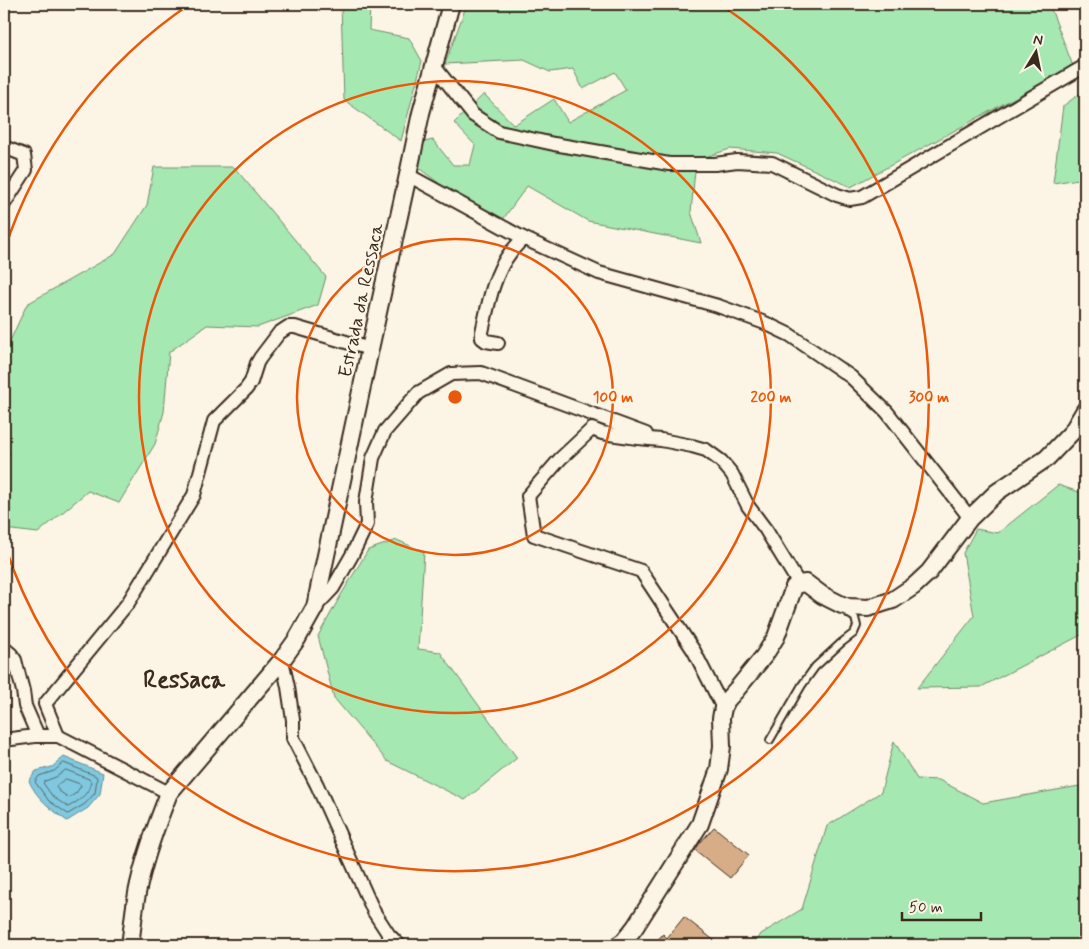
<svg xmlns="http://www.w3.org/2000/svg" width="1089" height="949" viewBox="0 0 1089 949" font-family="Mynerve,sans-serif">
<rect width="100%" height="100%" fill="#fcf5e5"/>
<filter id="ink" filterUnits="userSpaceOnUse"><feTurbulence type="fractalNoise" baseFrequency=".02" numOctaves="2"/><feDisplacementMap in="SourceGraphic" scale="10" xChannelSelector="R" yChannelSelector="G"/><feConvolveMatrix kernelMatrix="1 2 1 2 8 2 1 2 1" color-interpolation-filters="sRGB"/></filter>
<g filter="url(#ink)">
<g fill="#a6e8b1" stroke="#708968">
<path d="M 341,4 L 370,4 L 369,30 L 409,38 L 422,61 L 401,141 L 344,100 Z"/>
<path d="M 467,4 L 1056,4 L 1051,9 L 1073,66 L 851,187 L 777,153 L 730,149 L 696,160 L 691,212 L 701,243 L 588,221 L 527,186 L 501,222 L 452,193 L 416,166 L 420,143 L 433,140 L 453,165 L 470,165 L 475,145 L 454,123 L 484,94 L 514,125 L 554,99 L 568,122 L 626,90 L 615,72 L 583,89 L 573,69 L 550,72 L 524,60 L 445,64 Z"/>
<path d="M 1085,90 L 1085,178 L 1053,183 L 1063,106 Z"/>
<path d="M 154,167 L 234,167 L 326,277 L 318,305 L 258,327 L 207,325 L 169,352 L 164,412 L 155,444 L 119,503 L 88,491 L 38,533 L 4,529 L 4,458 L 10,453 L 4,442 L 4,354 L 27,304 L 115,254 L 147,205 Z"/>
<path d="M 1058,485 L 1085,494 L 1085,633 L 981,687 L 917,688 L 974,616 L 963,553 L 976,529 L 998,533 Z"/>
<path d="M 397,540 L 424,552 L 418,649 L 440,652 L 517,758 L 465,800 L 387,761 L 334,698 L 318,636 L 341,595 L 368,550 Z"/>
<path d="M 894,741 L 917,779 L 939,780 L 983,803 L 1085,785 L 1085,945 L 754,945 L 761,934 L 802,909 L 827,826 L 881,792 Z"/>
</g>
<path fill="#7fc8df" stroke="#648992" d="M 64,757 L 103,773 L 100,794 L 88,808 L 67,821 C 51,809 37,799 29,781 L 36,771 L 52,767 Z"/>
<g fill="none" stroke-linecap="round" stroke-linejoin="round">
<g stroke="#56696b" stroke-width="1">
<path d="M 64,763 L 96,776 L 97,778 L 95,793 L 85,804 L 68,814 L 49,801 L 35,782 L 39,776 L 54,771 Z"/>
<path d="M 66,770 L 89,779 L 91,782 C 89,794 79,801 68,807 L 53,797 L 43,783 L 45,781 L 56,777 Z"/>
<path d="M 66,779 L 80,784 L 81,786 L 76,793 L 69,798 L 59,791 L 56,787 L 57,785 Z"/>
</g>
</g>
<g fill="#d6ad87" stroke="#3b2a1e">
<path d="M 714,827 L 749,855 L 730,878 L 695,850 L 700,843 Z"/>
<path d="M 684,917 L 720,945 L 653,945 L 663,934 L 667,938 Z"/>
</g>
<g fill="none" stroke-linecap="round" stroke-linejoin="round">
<g stroke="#3b2a1e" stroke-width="10">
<path id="service" d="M 770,740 L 802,685 L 815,667 L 841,643 L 854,633 L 857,626 L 855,618 L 849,614 L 846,610"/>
</g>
<g stroke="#3b2a1e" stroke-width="16">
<g id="minor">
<path d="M 434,66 L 473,115 L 499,132 L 554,144 L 669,164 L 715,164 L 737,161 L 772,163 L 837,195 L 850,199 L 862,197 L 1085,66"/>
<path d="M 4,147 L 24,155 L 26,170 L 4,204"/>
<path d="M 408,175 L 523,238"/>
<path d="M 498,343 L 486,341 L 482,338 L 482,332 C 488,306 493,275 510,253 C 514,248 519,243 523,238 L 599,273 L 718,306 L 765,323 L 790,335 L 851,377 L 887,412 L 970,518"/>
<path d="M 315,607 L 333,588 L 352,555 L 367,524 L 366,502 L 373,458 L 385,431 L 418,393 L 451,374 L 481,373 L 646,434"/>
<path d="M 4,648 L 11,654 L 15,660 L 23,691 L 25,706 L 38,736"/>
<path d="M 282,660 L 288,687 L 293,720 L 293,738 L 317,785 L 374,912 L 389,935 L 399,945"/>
<path d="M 723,708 L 694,651 L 641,571 L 534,535 L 528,496 L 560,459 L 592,429 L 602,433 L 638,438 L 661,440 L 692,446 L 706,450 L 721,461 L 732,474 L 748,506 L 766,530 L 799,584"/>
<path d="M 58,736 L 45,704 L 128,603 L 194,495 L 214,421 L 246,389 L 251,382 L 257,363 L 260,358 L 279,333 L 288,327 L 295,327 L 370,349"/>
<path d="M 4,740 L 35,736 L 58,736 L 169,793"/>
</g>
</g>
<g stroke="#3b2a1e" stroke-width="20">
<g id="tertiary">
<path d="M 130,945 C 133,925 134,904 139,884 C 146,853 157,823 169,793 L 282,660 L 297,639 L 315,607 L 370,349 L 408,175 L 421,113 L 451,4"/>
<path d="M 618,945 L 624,941 L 635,927 L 700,824 L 719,769 L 722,746 L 721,718 L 723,708 L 727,700 L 737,689 L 764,656 L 776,637 L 794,587 L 799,584 L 806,583 L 822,595 L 842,605 L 849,607 L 868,608 L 893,600 L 914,586 L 929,572 L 970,518 L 997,492 L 1047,458 L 1072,432 L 1085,410"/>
</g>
</g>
<use href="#service" stroke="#fcf5e5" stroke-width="6"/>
<use href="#minor" stroke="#fcf5e5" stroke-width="12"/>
<use href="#tertiary" stroke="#fcf5e5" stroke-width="16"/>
</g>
</g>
<g fill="none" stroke="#e8590c" stroke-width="2.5">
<circle cx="455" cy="397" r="158"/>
<circle cx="455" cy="397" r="316"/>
<path d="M4 251A474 474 0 0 1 190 4M720 4A474 474 0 1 1 4 543"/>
</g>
<g text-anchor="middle" stroke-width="4.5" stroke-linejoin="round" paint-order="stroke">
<g font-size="19" fill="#3b2a1e" stroke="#fcf5e5">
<text transform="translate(360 300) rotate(-78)" y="7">Estrada da Ressaca</text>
</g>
<g font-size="24" font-weight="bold" fill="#3b2a1e" stroke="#fcf5e5">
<text x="184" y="687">Ressaca</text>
</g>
</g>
<circle cx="455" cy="397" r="8" fill="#e8590c" stroke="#fcf5e5" stroke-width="2.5"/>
<g font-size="15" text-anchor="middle" font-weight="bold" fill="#e8590c" stroke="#fcf5e5" stroke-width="4.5" stroke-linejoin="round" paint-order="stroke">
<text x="613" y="402">100 m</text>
<text x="771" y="402">200 m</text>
<text x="929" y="402">300 m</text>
</g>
<rect width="1089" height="949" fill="none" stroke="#fcf5e5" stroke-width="20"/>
<rect x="10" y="10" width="1069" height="929" fill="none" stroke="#3b2a1e" stroke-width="2" filter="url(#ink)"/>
<g transform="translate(1036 52) rotate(10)" stroke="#fcf5e5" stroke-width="4" paint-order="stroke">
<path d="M0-4L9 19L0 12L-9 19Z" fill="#3b2a1e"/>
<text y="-8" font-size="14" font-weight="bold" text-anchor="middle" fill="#3b2a1e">N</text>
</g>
<path d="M902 912v8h79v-8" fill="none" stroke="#3b2a1e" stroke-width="2.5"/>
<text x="909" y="912" font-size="15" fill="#3b2a1e" stroke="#fcf5e5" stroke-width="4" paint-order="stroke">50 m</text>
</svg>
